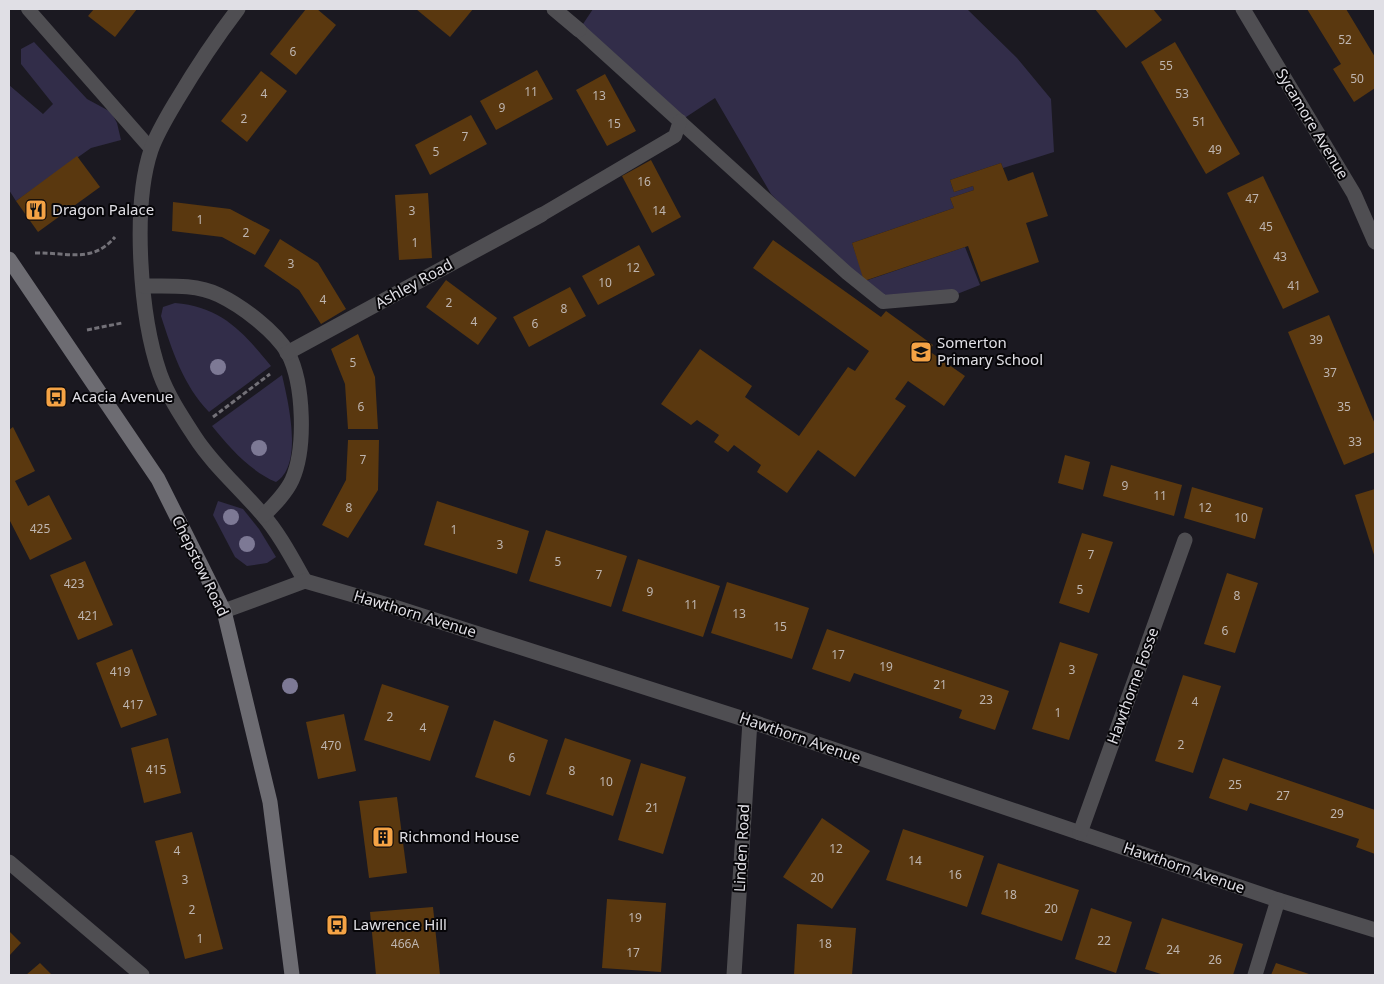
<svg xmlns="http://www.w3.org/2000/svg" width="1384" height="984" viewBox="0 0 1384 984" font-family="'Noto Sans',sans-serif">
<rect width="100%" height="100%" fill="#1b1921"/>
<g fill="#322d49">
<path d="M 593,9 L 967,9 L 1017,58 L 1051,99 L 1054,152 L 1003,168 L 1001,163 L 950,180 L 954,192 L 973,186 L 974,190 L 950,198 L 954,208 L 852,243 L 865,281 L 965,247 L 980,285 L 952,296 L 883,302 L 847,273 L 771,194 L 715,98 L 680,121 L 579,30 Z"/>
<path d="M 34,42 L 87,99 L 111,112 L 117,123 L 121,140 L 91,148 L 16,201 L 9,190 L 9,85 L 43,114 L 53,104 L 21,64 L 21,49 Z"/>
<path d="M 175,303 C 222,307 243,332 271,366 L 209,412 C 183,385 172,350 161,316 L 163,307 Z"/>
<path d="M 282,375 C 288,401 304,465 276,482 C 250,471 230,448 212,426 Z"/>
<path d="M 218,501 L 243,509 L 259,529 L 276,557 L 267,563 L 247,566 L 235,557 L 213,515 Z"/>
</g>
<g fill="#5a380f">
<path d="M 94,9 L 137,9 L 115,37 L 88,16 Z"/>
<path d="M 306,9 L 317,9 L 336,25 L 296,75 L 270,54 Z"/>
<path d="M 416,9 L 473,9 L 450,37 Z"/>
<path d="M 1095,9 L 1153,9 L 1162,20 L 1126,48 Z"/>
<path d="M 1307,9 L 1346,9 L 1375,57 L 1375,88 L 1354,102 L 1333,69 L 1341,64 Z"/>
<path d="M 1175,42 L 1240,154 L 1206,174 L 1141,62 Z"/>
<path d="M 537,70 L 553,99 L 496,130 L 480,101 Z"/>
<path d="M 261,71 L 287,91 L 247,142 L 221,121 Z"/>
<path d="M 605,74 L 636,131 L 607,146 L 576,90 Z"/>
<path d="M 471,115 L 487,144 L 430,175 L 415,145 Z"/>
<path d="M 77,156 L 100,187 L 38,232 L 16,201 Z"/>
<path d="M 651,160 L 681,217 L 652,233 L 622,176 Z"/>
<path d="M 1001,163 L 1008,181 L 1033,172 L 1048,216 L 1026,223 L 1039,262 L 981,282 L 968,246 L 864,281 L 852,243 L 954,208 L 950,198 L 974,190 L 973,186 L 954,192 L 950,180 Z"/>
<path d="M 1263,176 L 1319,292 L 1283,309 L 1227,193 Z"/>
<path d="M 428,193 L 432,258 L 399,260 L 395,195 Z"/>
<path d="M 173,202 L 230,209 L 270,230 L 255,255 L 222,237 L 172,231 Z"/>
<path d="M 280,239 L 318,263 L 346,309 L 321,324 L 299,290 L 264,266 Z"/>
<path d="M 773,240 L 881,317 L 886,311 L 933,345 L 929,351 L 965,376 L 944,406 L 908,381 L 895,399 L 906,406 L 855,477 L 818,450 L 787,493 L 757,472 L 761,465 L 734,445 L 728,452 L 714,442 L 719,435 L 697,420 L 691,425 L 661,404 L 700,349 L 752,386 L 745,397 L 799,436 L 848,367 L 855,371 L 869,351 L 753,268 Z"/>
<path d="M 639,245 L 655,275 L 598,305 L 582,276 Z"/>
<path d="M 446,280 L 497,318 L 478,345 L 426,307 Z"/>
<path d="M 570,287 L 586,316 L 529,347 L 513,317 Z"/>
<path d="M 1329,315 L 1375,424 L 1375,452 L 1344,465 L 1288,332 Z"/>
<path d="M 358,334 L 375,377 L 378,429 L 348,429 L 345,384 L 331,349 Z"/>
<path d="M 13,427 L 35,471 L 15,481 L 28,506 L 49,495 L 72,539 L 30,560 L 9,519 L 9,430 Z"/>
<path d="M 348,440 L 379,440 L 378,490 L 348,538 L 322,525 L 346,480 Z"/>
<path d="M 1065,455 L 1090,462 L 1083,490 L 1058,483 Z"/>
<path d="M 1111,465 L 1182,485 L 1174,516 L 1103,496 Z"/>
<path d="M 1192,487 L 1263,508 L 1255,539 L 1184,518 Z"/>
<path d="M 1375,489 L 1375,558 L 1355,495 Z"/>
<path d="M 437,501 L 529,531 L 517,574 L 424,545 Z"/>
<path d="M 546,530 L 627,556 L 611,607 L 529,581 Z"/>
<path d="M 1082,533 L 1113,542 L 1089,613 L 1059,603 Z"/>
<path d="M 638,559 L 720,586 L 703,637 L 622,611 Z"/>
<path d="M 85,561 L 113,625 L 78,640 L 50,575 Z"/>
<path d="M 1227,573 L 1258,583 L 1235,653 L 1204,644 Z"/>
<path d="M 727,582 L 809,608 L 792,659 L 711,633 Z"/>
<path d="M 827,629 L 1009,691 L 995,730 L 959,718 L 962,710 L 854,673 L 850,682 L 812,669 Z"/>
<path d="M 1060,642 L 1098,654 L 1069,740 L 1032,729 Z"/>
<path d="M 132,649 L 157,715 L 121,728 L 96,663 Z"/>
<path d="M 1183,675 L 1221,686 L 1193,773 L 1155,761 Z"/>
<path d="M 382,684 L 449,706 L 430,761 L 364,740 Z"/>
<path d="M 344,714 L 356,771 L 318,779 L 306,722 Z"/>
<path d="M 494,720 L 548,740 L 530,796 L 475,777 Z"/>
<path d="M 168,738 L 181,793 L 144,803 L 131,748 Z"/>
<path d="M 565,738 L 631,760 L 613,816 L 546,794 Z"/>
<path d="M 1223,758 L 1375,810 L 1375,854 L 1356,847 L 1359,839 L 1250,803 L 1247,811 L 1209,798 Z"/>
<path d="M 641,763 L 686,777 L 663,854 L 618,840 Z"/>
<path d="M 397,797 L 407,873 L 369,878 L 359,801 Z"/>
<path d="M 822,818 L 870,851 L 832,909 L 783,877 Z"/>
<path d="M 903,829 L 984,856 L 967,907 L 886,880 Z"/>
<path d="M 192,832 L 223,949 L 185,959 L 155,841 Z"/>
<path d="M 998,863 L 1079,890 L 1062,941 L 981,914 Z"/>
<path d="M 607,899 L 666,903 L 661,972 L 602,968 Z"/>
<path d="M 433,907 L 440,975 L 376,975 L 370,912 Z"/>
<path d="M 1091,908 L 1132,922 L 1116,973 L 1075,959 Z"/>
<path d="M 1162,918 L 1243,944 L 1233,975 L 1164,975 L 1145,969 Z"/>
<path d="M 797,924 L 856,928 L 852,975 L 794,975 Z"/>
<path d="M 9,931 L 21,943 L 9,956 Z"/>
<path d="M 40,963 L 52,975 L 26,975 Z"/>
<path d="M 1276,963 L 1312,975 L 1271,975 Z"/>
</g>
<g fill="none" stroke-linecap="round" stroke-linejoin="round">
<g stroke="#737178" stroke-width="3" stroke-dasharray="5 2.5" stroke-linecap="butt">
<path d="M 35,253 C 67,252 92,264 115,237"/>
<path d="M 87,330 L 122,323"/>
<path d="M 213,417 L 270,374"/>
</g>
<g stroke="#4f4e52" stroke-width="14">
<path d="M 28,9 L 151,149"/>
<path d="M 579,30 L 847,273 L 883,302 L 952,296"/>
<path d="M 541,215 L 675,136 L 680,121"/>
</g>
<g stroke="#4f4e52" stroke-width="15">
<path d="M 238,9 C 216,38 196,68 177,100 C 168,115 157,133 151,150 C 132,207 140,317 160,374 C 168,396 182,417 195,437 C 213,465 240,488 262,514 C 279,533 292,558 305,581"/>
<path d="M 554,9 L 579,30"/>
<path d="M 1243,9 L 1354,194 L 1375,242"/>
<path d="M 144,286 C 169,286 196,284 219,295 C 242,306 275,331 288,353 C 304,384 306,449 292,480 C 286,493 274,505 264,515"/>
<path d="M 287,353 L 541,215"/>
<path d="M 224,611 L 305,581 L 388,605 L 750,721 L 1278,900 L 1375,930"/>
<path d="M 1080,833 L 1185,540"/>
<path d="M 9,862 L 142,975"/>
<path d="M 734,975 L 750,721"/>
<path d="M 1255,975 L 1278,900"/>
</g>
<path stroke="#6d6c72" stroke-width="15" d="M 9,259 L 158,479 L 224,611 L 270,802 L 292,975"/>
</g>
<g fill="#7d7995">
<circle cx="218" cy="367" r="8"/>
<circle cx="259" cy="448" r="8"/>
<circle cx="231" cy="517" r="8"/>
<circle cx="247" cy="544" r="8"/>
<circle cx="290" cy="686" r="8"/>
</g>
<defs>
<g id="restaurant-square" transform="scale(1.125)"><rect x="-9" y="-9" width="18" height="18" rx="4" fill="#f5a345" stroke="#060508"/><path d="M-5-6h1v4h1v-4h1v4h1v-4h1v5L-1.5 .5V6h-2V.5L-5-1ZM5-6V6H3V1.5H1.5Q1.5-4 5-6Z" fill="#111"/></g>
<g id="school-square" transform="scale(1.125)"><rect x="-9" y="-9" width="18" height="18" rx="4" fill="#f5a345" stroke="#060508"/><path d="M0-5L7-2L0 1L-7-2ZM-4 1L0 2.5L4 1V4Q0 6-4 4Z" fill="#111"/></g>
<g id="bus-square" transform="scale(1.125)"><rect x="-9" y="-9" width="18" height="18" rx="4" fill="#f5a345" stroke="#060508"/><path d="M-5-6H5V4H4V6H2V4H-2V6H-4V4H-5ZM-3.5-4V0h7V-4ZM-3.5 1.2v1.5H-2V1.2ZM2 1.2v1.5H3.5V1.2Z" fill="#111"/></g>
<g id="building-square" transform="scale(1.125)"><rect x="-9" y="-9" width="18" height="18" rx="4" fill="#f5a345" stroke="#060508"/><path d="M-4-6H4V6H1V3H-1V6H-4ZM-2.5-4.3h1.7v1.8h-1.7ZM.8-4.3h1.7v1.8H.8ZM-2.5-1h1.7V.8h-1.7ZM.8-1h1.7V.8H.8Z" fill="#111"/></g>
</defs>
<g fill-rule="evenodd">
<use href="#restaurant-square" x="36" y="210"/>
<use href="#school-square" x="921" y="352"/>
<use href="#bus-square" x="56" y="397"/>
<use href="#building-square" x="383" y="837"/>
<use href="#bus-square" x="337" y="925"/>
</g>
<g text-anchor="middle" stroke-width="4" stroke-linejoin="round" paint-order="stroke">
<g font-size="12" fill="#beb5b0">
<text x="1345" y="44">52</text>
<text x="293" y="56">6</text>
<text x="1166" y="70">55</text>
<text x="1357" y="83">50</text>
<text x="531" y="96">11</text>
<text x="264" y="98">4</text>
<text x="1182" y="98">53</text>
<text x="599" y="100">13</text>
<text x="502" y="112">9</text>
<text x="244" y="123">2</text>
<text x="1199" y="126">51</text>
<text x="614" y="128">15</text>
<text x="465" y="141">7</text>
<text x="1215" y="154">49</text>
<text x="436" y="156">5</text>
<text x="644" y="186">16</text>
<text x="1252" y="203">47</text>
<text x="412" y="215">3</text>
<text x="659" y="215">14</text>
<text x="200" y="224">1</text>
<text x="1266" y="231">45</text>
<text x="246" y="237">2</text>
<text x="415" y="247">1</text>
<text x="1280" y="261">43</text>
<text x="291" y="268">3</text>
<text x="633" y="272">12</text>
<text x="605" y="287">10</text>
<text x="1294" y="290">41</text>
<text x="323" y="304">4</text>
<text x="449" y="307">2</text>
<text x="564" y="313">8</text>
<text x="474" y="326">4</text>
<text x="535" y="328">6</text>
<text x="1316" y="344">39</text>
<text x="353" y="367">5</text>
<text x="1330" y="377">37</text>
<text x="361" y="411">6</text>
<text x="1344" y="411">35</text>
<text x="1355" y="446">33</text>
<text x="363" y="464">7</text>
<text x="1125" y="490">9</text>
<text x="1160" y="500">11</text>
<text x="349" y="512">8</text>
<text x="1205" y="512">12</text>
<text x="1241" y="522">10</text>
<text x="40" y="533">425</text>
<text x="454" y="534">1</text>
<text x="500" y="549">3</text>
<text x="1091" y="559">7</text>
<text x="558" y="566">5</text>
<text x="599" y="579">7</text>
<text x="74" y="588">423</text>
<text x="1080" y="594">5</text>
<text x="650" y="596">9</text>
<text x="1237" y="600">8</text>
<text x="691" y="609">11</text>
<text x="739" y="618">13</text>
<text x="88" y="620">421</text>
<text x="780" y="631">15</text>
<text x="1225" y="635">6</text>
<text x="838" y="659">17</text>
<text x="886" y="671">19</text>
<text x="1072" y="674">3</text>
<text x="120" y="676">419</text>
<text x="940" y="689">21</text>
<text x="986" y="704">23</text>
<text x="1195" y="706">4</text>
<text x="133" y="709">417</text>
<text x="1058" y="717">1</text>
<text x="390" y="721">2</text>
<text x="423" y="732">4</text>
<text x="1181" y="749">2</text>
<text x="331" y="750">470</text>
<text x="512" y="762">6</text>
<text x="156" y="774">415</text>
<text x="572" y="775">8</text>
<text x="606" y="786">10</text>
<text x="1235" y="789">25</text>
<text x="1283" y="800">27</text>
<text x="652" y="812">21</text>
<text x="1337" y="818">29</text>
<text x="836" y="853">12</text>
<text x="177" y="855">4</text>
<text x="915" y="865">14</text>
<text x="955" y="879">16</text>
<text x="817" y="882">20</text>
<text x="185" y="884">3</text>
<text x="1010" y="899">18</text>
<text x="1051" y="913">20</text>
<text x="192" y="914">2</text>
<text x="635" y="922">19</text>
<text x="200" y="943">1</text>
<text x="1104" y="945">22</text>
<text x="405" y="948">466A</text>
<text x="825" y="948">18</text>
<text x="1173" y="954">24</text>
<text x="633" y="957">17</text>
<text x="1215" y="964">26</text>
</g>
<g font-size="15" fill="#e0dfe5" stroke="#060508">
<text transform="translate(1312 124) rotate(59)" y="5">Sycamore Avenue</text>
<text transform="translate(414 284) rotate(-29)" y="5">Ashley Road</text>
<text transform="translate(200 566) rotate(64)" y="5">Chepstow Road</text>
<text transform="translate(415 614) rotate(17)" y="5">Hawthorn Avenue</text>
<text transform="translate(1133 686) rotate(-70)" y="5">Hawthorne Fosse</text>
<text transform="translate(800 738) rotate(19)" y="5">Hawthorn Avenue</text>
<text transform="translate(742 848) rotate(-87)" y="5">Linden Road</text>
<text transform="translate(1184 868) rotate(19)" y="5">Hawthorn Avenue</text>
</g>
<g font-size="15" fill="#e0dfe5" stroke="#060508" text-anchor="start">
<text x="52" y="215">Dragon Palace</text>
<text x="937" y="348">Somerton<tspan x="937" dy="17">Primary School</tspan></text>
<text x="72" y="402">Acacia Avenue</text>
<text x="399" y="842">Richmond House</text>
<text x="353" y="930">Lawrence Hill</text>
</g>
</g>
<rect width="1384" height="984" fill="none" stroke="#e0dfe5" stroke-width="20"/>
</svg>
